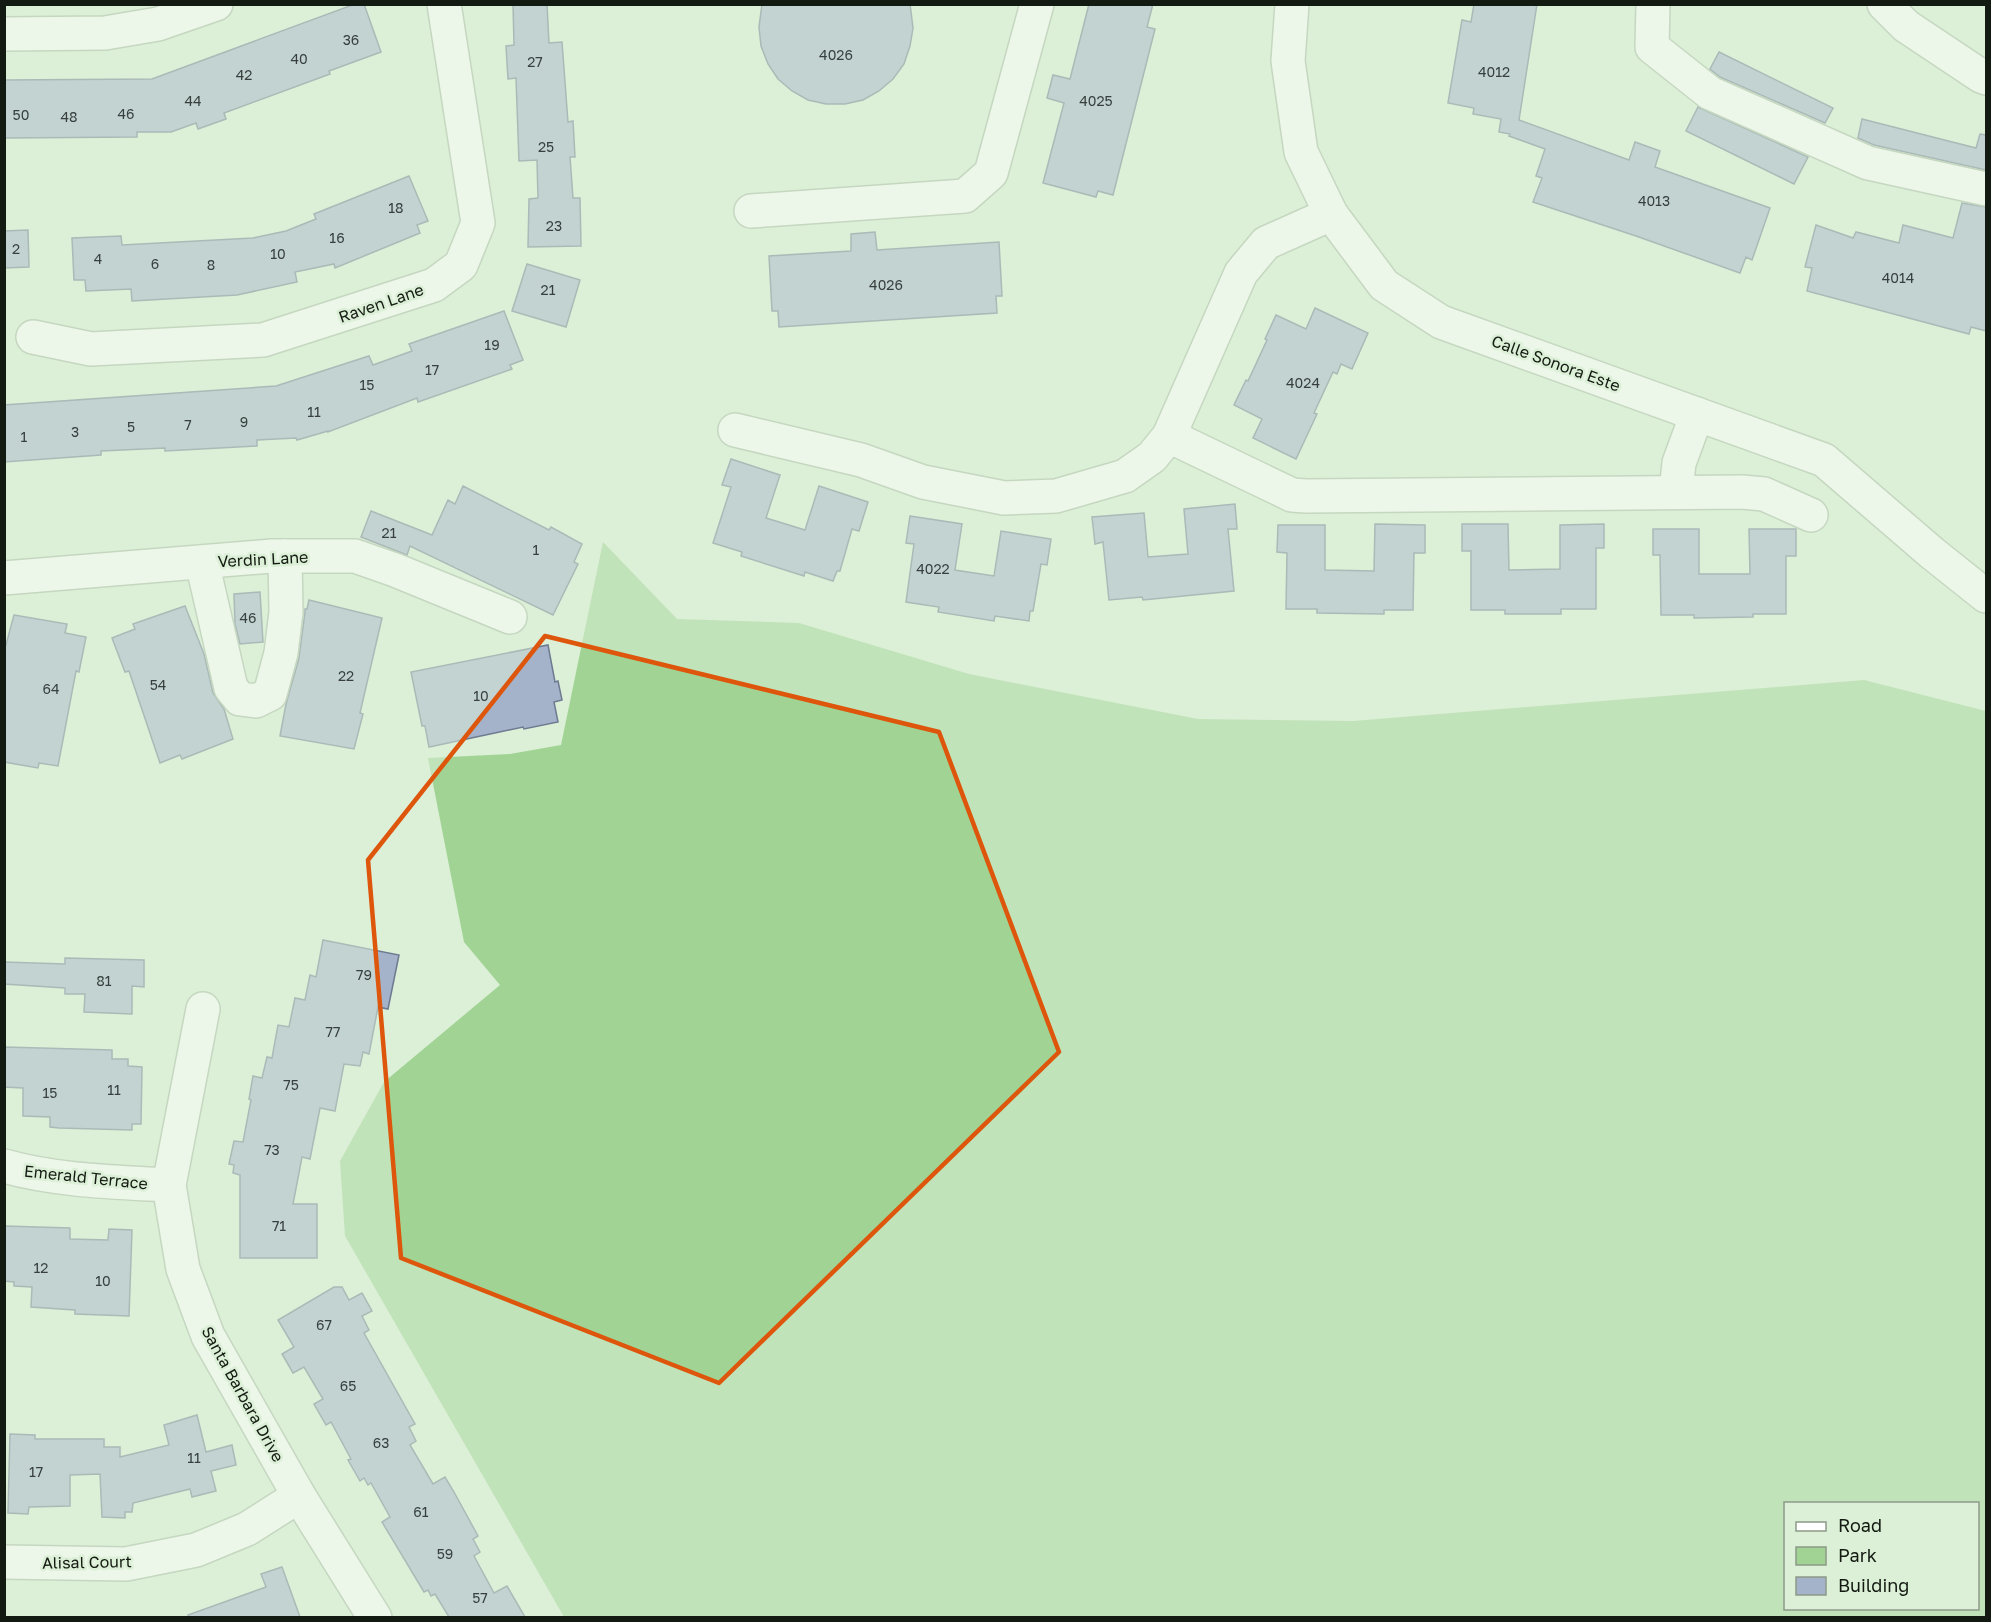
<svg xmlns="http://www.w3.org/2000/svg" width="1991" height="1622" viewBox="0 0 1991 1622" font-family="'Golos Text',sans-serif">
<rect width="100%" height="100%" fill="#dcefd7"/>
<path fill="#a1d494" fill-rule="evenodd" d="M 603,542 L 677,619 L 799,623 L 969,674 L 1198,719 L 1353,721 L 1864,680 L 1986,711 L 1986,1617 L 564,1617 L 345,1236 L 340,1161 L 384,1082 L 500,985 L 464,942 L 428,758 L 510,754 L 561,745 ZM 1786,1504 L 1978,1504 L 1978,1608 L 1786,1608 Z"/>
<g fill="#a4b2ca" stroke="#6e7a91" stroke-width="1.5">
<path d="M 355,4 L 364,4 L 381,52 L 329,71 L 330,74 L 224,113 L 226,119 L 198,129 L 196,123 L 171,132 L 137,132 L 137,137 L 4,138 L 4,80 L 152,79 Z"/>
<path d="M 513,4 L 547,4 L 549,43 L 562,42 L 568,122 L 573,121 L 575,157 L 570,157 L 573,198 L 580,198 L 581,246 L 528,247 L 529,199 L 538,198 L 537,160 L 519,161 L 516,78 L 508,79 L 506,46 L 514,45 Z"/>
<path d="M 762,4 L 910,4 L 913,28 L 910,46 L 904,64 L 893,79 L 879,91 L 863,100 L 845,104 L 826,104 L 808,100 L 792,91 L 778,79 L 768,64 L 761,46 L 759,27 Z"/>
<path d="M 1089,4 L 1153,4 L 1147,27 L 1155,29 L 1113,195 L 1098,191 L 1096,197 L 1043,183 L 1064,103 L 1047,98 L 1053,75 L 1070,79 Z"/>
<path d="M 1474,4 L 1537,4 L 1519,120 L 1629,160 L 1635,142 L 1660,151 L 1655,167 L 1770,208 L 1752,260 L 1746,257 L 1740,273 L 1636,236 L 1533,202 L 1542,178 L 1536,176 L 1545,149 L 1509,136 L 1510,134 L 1499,132 L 1501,119 L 1473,114 L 1474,108 L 1448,103 L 1462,20 L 1471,22 Z"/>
<path d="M 1719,52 L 1833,108 L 1825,123 L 1720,77 L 1710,69 Z"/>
<path d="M 1698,107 L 1808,157 L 1794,184 L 1686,131 Z"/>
<path d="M 1862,119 L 1976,148 L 1980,134 L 1986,135 L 1986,170 L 1874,145 L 1858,138 Z"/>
<path d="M 409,176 L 428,221 L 417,225 L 420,233 L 335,268 L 334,264 L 295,272 L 297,282 L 237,295 L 132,301 L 131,289 L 86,291 L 85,280 L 74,280 L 72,238 L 121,236 L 122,245 L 253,238 L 286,231 L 316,219 L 314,214 Z"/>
<path d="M 1962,203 L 1986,207 L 1986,331 L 1971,327 L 1969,334 L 1807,291 L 1812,268 L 1805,267 L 1816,225 L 1853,238 L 1856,232 L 1899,243 L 1903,225 L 1953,238 Z"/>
<path d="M 28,230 L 29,267 L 4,268 L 4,231 Z"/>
<path d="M 875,232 L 877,250 L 999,242 L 1002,296 L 996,296 L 997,313 L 779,327 L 778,311 L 772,311 L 769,256 L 851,251 L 851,234 Z"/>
<path d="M 527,264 L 580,280 L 566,327 L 512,311 Z"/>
<path d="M 1315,308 L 1368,333 L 1352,369 L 1341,364 L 1337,374 L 1333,372 L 1314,413 L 1317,414 L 1296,459 L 1253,438 L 1262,419 L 1234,405 L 1246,380 L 1248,381 L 1267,340 L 1265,339 L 1276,315 L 1306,329 Z"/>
<path d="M 504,311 L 523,360 L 510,365 L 512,369 L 418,402 L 417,398 L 328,432 L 328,431 L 297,440 L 296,438 L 257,440 L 257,446 L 165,451 L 165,448 L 101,451 L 101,455 L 4,462 L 4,405 L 276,386 L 369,356 L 373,365 L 412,351 L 409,344 Z"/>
<path d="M 731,459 L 780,475 L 766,518 L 805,530 L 819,486 L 868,502 L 859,531 L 852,529 L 840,571 L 837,571 L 833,581 L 805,572 L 804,576 L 741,556 L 742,552 L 713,543 L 731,487 L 722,485 Z"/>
<path d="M 463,486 L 549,530 L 551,527 L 582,544 L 574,562 L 578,564 L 553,615 L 410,546 L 407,555 L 361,537 L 371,511 L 432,535 L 448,500 L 455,504 Z"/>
<path d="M 1235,504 L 1237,529 L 1228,529 L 1234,591 L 1143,600 L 1142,597 L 1109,600 L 1103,542 L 1095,544 L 1092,517 L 1144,513 L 1148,557 L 1188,554 L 1184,509 Z"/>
<path d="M 910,516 L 962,524 L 955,570 L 994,576 L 1001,531 L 1051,539 L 1047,565 L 1041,564 L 1033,611 L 1030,611 L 1029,621 L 995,616 L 994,621 L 938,612 L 939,607 L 906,602 L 914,544 L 906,543 Z"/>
<path d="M 1375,524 L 1425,525 L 1425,553 L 1414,553 L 1413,610 L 1384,610 L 1384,614 L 1317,613 L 1317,609 L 1286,609 L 1287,553 L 1277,552 L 1278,525 L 1325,525 L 1325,570 L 1374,571 Z"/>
<path d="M 1462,524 L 1508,524 L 1509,570 L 1560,569 L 1560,525 L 1604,524 L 1604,548 L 1596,548 L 1596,609 L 1561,609 L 1561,614 L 1505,614 L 1505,610 L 1471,610 L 1471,551 L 1462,551 Z"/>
<path d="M 1653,529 L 1699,529 L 1699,574 L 1750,574 L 1749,529 L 1796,529 L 1796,556 L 1786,556 L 1786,614 L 1753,614 L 1753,617 L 1694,618 L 1694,615 L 1661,615 L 1660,555 L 1653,555 Z"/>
<path d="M 260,592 L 263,642 L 240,644 L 235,624 L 234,594 Z"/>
<path d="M 309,600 L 382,618 L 360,713 L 363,714 L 354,749 L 280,736 L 286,704 L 299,658 L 305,612 L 305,609 L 307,609 Z"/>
<path d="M 185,606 L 204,654 L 213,693 L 224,709 L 233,739 L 182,759 L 180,755 L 160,763 L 129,671 L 125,672 L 112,638 L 135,629 L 133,624 Z"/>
<path d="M 14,615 L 67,624 L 65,633 L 86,637 L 79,672 L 76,671 L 58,766 L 39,763 L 38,768 L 4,762 L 4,652 Z"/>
<path d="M 548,645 L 555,682 L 558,681 L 562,700 L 554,702 L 558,722 L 524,729 L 523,727 L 429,747 L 425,726 L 422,726 L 411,672 Z"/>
<path d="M 323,940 L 399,955 L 388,1009 L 378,1007 L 369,1054 L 363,1052 L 360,1066 L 344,1064 L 335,1111 L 320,1108 L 310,1159 L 302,1157 L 293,1204 L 317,1204 L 317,1258 L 240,1258 L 240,1175 L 233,1173 L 234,1165 L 229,1164 L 234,1141 L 243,1142 L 251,1100 L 249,1099 L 253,1076 L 262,1078 L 267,1057 L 272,1058 L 278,1025 L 289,1027 L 295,998 L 305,1000 L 310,975 L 316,977 Z"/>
<path d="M 65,958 L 144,960 L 144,987 L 132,986 L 132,1014 L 84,1012 L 85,994 L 65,994 L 65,988 L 4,984 L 4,962 L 65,964 Z"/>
<path d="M 4,1047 L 112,1050 L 112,1059 L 128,1059 L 128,1066 L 142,1067 L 141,1124 L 132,1124 L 132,1130 L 59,1128 L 50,1127 L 50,1117 L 23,1116 L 23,1088 L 4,1087 Z"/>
<path d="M 4,1226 L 70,1228 L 70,1239 L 108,1240 L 109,1229 L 132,1230 L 129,1316 L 75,1314 L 75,1310 L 31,1307 L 32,1287 L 14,1286 L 14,1282 L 4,1281 Z"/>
<path d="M 334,1287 L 342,1287 L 349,1300 L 362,1293 L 372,1311 L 362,1316 L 369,1330 L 364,1333 L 415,1424 L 409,1427 L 416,1441 L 410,1445 L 433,1484 L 445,1477 L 454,1492 L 478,1536 L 473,1539 L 480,1552 L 474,1556 L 494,1593 L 507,1586 L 525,1617 L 449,1617 L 435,1594 L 431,1596 L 428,1590 L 424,1592 L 382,1522 L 390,1517 L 371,1483 L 368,1485 L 364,1478 L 360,1481 L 348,1460 L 351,1459 L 331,1422 L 326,1425 L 314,1404 L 323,1399 L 304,1367 L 293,1373 L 282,1354 L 294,1347 L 278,1320 Z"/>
<path d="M 197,1415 L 206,1452 L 232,1445 L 236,1465 L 211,1471 L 216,1491 L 192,1497 L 190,1489 L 133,1503 L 132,1512 L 125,1512 L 125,1518 L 102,1517 L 100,1474 L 70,1475 L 70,1506 L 29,1507 L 28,1514 L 8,1513 L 10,1434 L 35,1435 L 35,1439 L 104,1439 L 104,1447 L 120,1447 L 120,1457 L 169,1445 L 164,1425 Z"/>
<path d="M 282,1567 L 300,1617 L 188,1617 L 188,1615 L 266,1587 L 261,1574 Z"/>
</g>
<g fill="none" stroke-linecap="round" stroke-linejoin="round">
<g stroke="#a9bba4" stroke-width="36">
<g id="minor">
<path d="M 1292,4 L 1288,61 L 1301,152 L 1331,214 L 1384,285 L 1441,322 L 1824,460 L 1932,553 L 1986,596"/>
<path d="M 1653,4 L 1652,47 L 1710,93 L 1868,163 L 1986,189"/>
<path d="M 1884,4 L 1906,26 L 1981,76 L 1986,78"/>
<path d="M 4,34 L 105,33 L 158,24 L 216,4"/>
<path d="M 751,211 L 965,196 L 991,173 L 1037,4"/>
<path d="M 33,337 L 91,349 L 263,340 L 434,285 L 461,265 L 478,223 L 444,4"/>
<path d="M 735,430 L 861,460 L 923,482 L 1004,498 L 1056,496 L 1125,476 L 1152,457 L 1169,436 L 1241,273 L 1266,243 L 1331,214"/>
<path d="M 1169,436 L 1292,495 L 1306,496 L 1742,492 L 1764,494 L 1811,515"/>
<path d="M 1676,492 L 1679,463 L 1697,414"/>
<path d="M 202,562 L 231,688 L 240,699 L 256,701 L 270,694 L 281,653 L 286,612 L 285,556"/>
<path d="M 4,578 L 272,556 L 355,556 L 395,570 L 510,617"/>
<path d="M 203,1009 L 169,1185 L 183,1269 L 208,1336 L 299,1496 L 375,1618"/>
<path d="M 4,1166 C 58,1181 114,1182 169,1185"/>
<path d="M 4,1562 L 126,1564 L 196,1550 L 247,1529 L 299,1496"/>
</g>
</g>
<use href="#minor" stroke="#fff" stroke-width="33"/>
</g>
<path d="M0 0H1991V1622H0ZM 545,636 L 939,732 L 1059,1052 L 719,1383 L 401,1258 L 368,860 Z" fill="#dcefd7" fill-opacity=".55" fill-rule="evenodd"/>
<path fill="none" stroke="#dd560c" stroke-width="4.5" stroke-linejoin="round" d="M 545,636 L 939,732 L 1059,1052 L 719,1383 L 401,1258 L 368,860 Z"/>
<g text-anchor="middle" stroke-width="5" stroke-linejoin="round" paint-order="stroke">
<g font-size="14" fill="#37403f">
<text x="351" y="45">36</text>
<text x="836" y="60">4026</text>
<text x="299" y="64">40</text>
<text x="535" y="67">27</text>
<text x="1494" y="77">4012</text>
<text x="244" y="80">42</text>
<text x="193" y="106">44</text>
<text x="1096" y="106">4025</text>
<text x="126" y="119">46</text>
<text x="21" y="120">50</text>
<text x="69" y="122">48</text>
<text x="546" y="152">25</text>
<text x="1654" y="206">4013</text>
<text x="396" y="213">18</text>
<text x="554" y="231">23</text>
<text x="337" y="243">16</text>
<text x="16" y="254">2</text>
<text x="278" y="259">10</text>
<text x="98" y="264">4</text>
<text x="155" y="269">6</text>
<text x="211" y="270">8</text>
<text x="1898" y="283">4014</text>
<text x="886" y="290">4026</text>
<text x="548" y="295">21</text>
<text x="492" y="350">19</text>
<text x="432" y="375">17</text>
<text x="1303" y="388">4024</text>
<text x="367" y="390">15</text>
<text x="314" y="417">11</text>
<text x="244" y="427">9</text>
<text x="188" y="430">7</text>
<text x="131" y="432">5</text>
<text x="75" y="437">3</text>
<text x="24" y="442">1</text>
<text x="389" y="538">21</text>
<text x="536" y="555">1</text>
<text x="933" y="574">4022</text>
<text x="248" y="623">46</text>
<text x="346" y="681">22</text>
<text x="158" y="690">54</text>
<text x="51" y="694">64</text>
<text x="481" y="701">10</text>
<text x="364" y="980">79</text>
<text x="104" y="986">81</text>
<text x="333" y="1037">77</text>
<text x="291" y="1090">75</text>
<text x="114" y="1095">11</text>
<text x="50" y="1098">15</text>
<text x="272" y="1155">73</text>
<text x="279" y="1231">71</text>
<text x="41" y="1273">12</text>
<text x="103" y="1286">10</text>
<text x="324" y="1330">67</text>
<text x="348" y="1391">65</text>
<text x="381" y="1448">63</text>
<text x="194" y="1463">11</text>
<text x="36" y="1477">17</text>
<text x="421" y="1517">61</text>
<text x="445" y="1559">59</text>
<text x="480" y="1603">57</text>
</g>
<g font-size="16" fill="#131a11" stroke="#dcefd7">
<text transform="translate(381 303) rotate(-19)" y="6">Raven Lane</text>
<text transform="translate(1556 363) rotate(20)" y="6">Calle Sonora Este</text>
<text transform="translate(263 559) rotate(-3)" y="6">Verdin Lane</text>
<text transform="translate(86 1177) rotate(6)" y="6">Emerald Terrace</text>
<text transform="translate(243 1394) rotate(61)" y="6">Santa Barbara Drive</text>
<text transform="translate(87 1562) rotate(-1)" y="6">Alisal Court</text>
</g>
</g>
<rect width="1991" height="1622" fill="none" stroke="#131a11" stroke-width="12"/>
<rect x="1784" y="1502" width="195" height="108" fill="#dcefd7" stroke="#8c9a88" stroke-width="1.5"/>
<rect x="1796" y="1522" width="30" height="9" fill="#ffffff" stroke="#8c9a88" stroke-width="1.5"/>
<text x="1838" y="1532" font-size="18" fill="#131a11">Road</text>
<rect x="1796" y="1547" width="30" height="18" fill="#a1d494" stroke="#8c9a88" stroke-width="1.5"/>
<text x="1838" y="1562" font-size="18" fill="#131a11">Park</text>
<rect x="1796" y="1577" width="30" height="18" fill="#a4b2ca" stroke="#8c9a88" stroke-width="1.5"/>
<text x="1838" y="1592" font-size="18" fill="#131a11">Building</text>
</svg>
